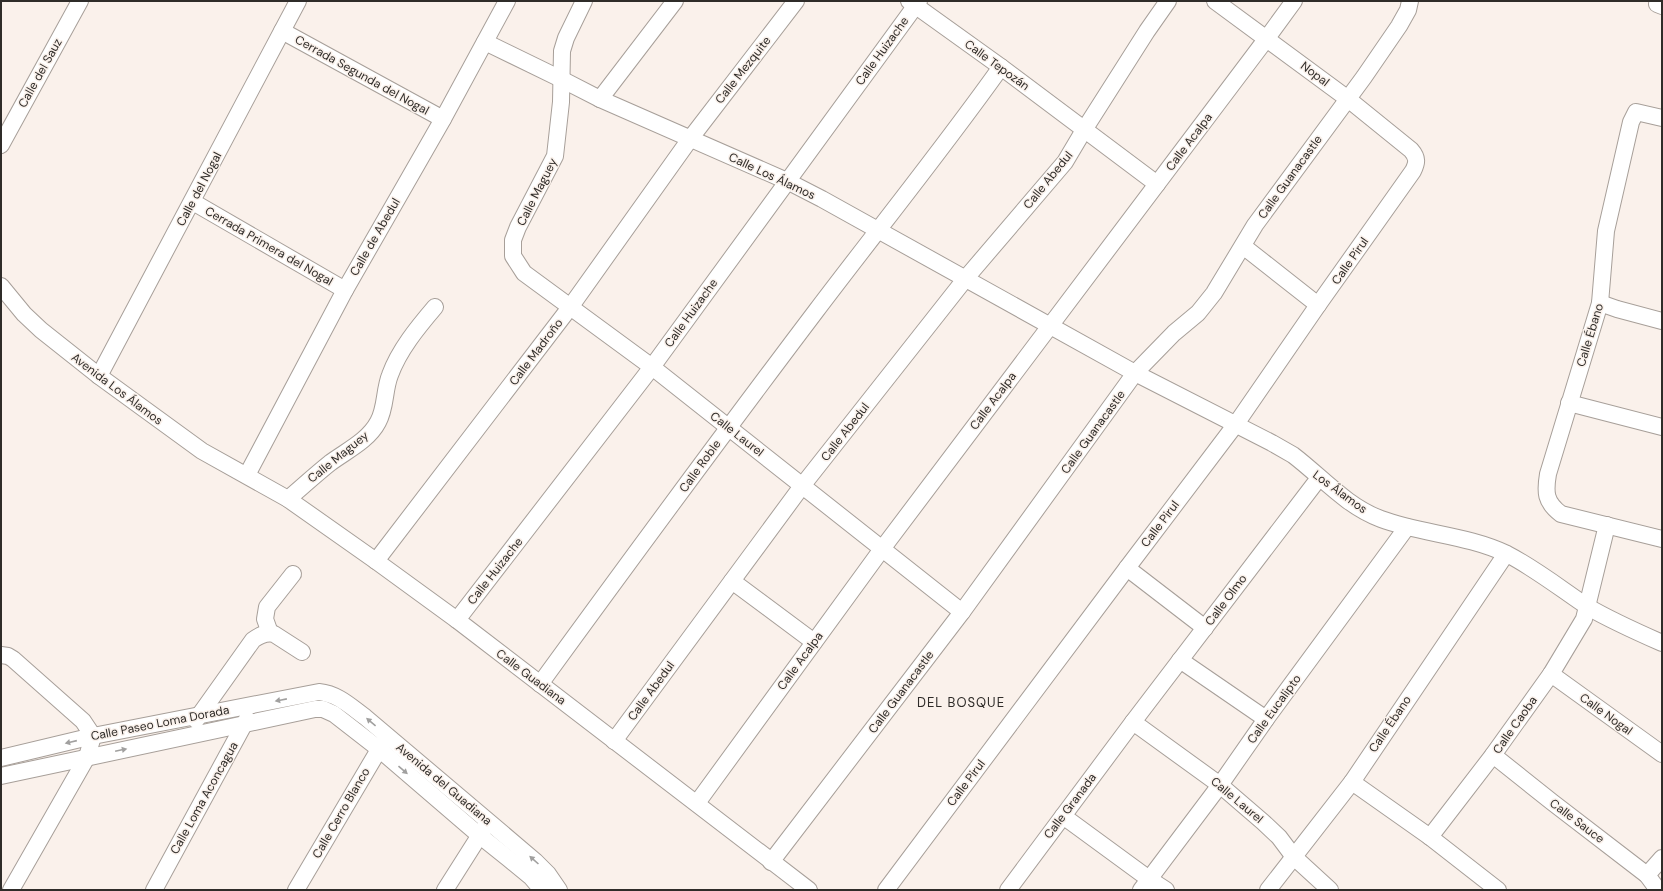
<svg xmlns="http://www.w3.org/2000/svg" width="1663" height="891" viewBox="0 0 1663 891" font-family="'DM Sans',sans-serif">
<rect width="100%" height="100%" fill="#faf1eb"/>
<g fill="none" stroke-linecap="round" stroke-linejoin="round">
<g stroke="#a79f99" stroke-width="18">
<g id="minor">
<path d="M 584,1 L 566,38 L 562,51 L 561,102 L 555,156 L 518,227 L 513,240 L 513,256 L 524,273 L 652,367 L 962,612"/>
<path d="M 909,1 L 1001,67 L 1157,184"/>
<path d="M 1657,4 L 1662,6"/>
<path d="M 282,31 L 443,119"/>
<path d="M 485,42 L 561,79 L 600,99 L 787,181 L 822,199 L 1135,373 L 1272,443 C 1279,447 1286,451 1293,455 C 1322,477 1346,506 1381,519 C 1422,534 1467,535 1507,554 C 1536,569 1561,589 1588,607 C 1612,621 1637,632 1662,643"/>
<path d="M 600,99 L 675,1"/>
<path d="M 1662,118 L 1636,112 L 1631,122 L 1606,231 L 1600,303 L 1548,474 C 1545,492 1545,502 1561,514 L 1662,539"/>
<path d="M 1,145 L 80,1"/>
<path d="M 193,202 L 345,290"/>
<path d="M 1243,246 L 1318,305"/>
<path d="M 1,286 L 24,314 L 41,330 L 99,376 L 202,451 L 288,499 L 376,561 L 457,620 L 809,890"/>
<path d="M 1600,303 L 1617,309 L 1662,321"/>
<path d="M 99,376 L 298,1"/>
<path d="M 1569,403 L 1662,427"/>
<path d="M 247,475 L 345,290 L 443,119 L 507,1"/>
<path d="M 288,499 C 302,487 315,475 330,463 C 346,451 368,441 378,422 C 386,408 384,390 390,375 C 399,350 418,327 435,307"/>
<path d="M 376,561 L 571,306 L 690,139 L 796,1"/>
<path d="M 1127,568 L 1205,628"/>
<path d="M 732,581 L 814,642"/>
<path d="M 457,620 L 652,367 L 919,1"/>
<path d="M 270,633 L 265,619 L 267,607 L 293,574"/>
<path d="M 1,655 L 8,656 L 13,659 L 83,721 L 93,736 L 87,757 L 11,890"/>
<path d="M 1180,660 L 1266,719"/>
<path d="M 1551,674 L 1662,754"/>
<path d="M 540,684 C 631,559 723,434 816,311 C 878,229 942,150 1001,67"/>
<path d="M 196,720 L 253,640 C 260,635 266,632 274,634 L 302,652"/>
<path d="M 1133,722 L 1220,785 L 1263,822 L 1279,837 L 1294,857 L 1330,890"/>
<path d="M 614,741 L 802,486 L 966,278 L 1065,162 L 1084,130 L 1147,31 L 1168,1"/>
<path d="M 1493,755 L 1552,802 L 1647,875 L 1658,890"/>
<path d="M 1,758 L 93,736 L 319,692 C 338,694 350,706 365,717 L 535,861 L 548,874 L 559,890"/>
<path d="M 1,776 L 315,709 L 323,709 L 334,714 L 379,749 L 479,835 L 509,859 L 531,877 L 542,890"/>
<path d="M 1352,782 L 1430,837 L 1498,890"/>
<path d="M 697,803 L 882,549 L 1267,38 L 1294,1"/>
<path d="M 1063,816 L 1149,879 L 1166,890"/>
<path d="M 1430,837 L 1493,755 L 1551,674 L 1584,619 L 1607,525"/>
<path d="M 771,862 L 962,612 L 1135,373 L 1174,333 L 1198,313 L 1214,293 L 1255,225 L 1364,77 L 1399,26 L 1408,10 L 1410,1"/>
<path d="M 1647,875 L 1662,858"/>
<path d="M 154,890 L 247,719"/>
<path d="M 296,890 L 384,741"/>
<path d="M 445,890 L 485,827"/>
<path d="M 886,890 L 1127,568 L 1236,424 L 1318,305 L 1413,171 C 1417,163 1418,158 1411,150 L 1348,99 L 1215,1"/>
<path d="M 1008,890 L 1133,722 L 1319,478"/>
<path d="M 1141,890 L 1220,785 L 1266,719 L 1407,527"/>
<path d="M 1268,890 L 1352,782 L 1506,554"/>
</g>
</g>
<use href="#minor" stroke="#fff" stroke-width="16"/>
</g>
<defs><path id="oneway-solid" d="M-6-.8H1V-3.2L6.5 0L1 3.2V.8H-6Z"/></defs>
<g fill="#a1a09f">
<use href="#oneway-solid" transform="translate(281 700) rotate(169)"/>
<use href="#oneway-solid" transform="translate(371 722) rotate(-140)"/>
<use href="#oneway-solid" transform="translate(71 742) rotate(167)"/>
<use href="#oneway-solid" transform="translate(121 750) rotate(-12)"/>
<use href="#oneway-solid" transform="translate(403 770) rotate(41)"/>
<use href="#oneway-solid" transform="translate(534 860) rotate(-138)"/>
</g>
<g text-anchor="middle" stroke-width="3" stroke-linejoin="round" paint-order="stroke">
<g font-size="12" fill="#2f2c29" stroke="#faf1eb">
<text transform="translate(882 51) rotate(-54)" y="4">Calle Huizache</text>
<text transform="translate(997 65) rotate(36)" y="4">Calle Tepozán</text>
<text transform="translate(743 70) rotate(-52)" y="4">Calle Mezquite</text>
<text transform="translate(40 73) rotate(-61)" y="4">Calle del Sauz</text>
<text transform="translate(1315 74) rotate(37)" y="4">Nopal</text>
<text transform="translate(362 75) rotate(29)" y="4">Cerrada Segunda del Nogal</text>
<text transform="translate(1189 142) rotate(-53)" y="4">Calle Acalpa</text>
<text transform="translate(772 176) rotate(25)" y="4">Calle Los Álamos</text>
<text transform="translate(1290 177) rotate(-54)" y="4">Calle Guanacastle</text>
<text transform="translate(1048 180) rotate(-51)" y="4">Calle Abedul</text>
<text transform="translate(199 189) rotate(-62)" y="4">Calle del Nogal</text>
<text transform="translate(537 192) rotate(-63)" y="4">Calle Maguey</text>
<text transform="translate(375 237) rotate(-60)" y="4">Calle de Abedul</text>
<text transform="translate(269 246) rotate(30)" y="4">Cerrada Primera del Nogal</text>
<text transform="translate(1350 261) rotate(-55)" y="4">Calle Pirul</text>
<text transform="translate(691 313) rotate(-54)" y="4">Calle Huizache</text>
<text transform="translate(1590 335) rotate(-73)" y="4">Calle Ébano</text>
<text transform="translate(536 352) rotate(-53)" y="4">Calle Madroño</text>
<text transform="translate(117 389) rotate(37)" y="4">Avenida Los Álamos</text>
<text transform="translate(993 401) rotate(-53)" y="4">Calle Acalpa</text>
<text transform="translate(845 432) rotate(-52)" y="4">Calle Abedul</text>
<text transform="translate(1093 432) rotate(-54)" y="4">Calle Guanacastle</text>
<text transform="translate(737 434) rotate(38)" y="4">Calle Laurel</text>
<text transform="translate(338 457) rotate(-39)" y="4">Calle Maguey</text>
<text transform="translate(700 466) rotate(-54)" y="4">Calle Roble</text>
<text transform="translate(1340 492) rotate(36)" y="4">Los Álamos</text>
<text transform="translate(1160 524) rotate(-53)" y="4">Calle Pirul</text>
<text transform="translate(495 571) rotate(-52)" y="4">Calle Huizache</text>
<text transform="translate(1226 600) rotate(-53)" y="4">Calle Olmo</text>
<text transform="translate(800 661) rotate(-54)" y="4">Calle Acalpa</text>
<text transform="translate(531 677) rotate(37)" y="4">Calle Guadiana</text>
<text transform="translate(651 691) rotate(-54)" y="4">Calle Abedul</text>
<text transform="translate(901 692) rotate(-53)" y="4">Calle Guanacastle</text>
<text transform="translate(1274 709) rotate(-54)" y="4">Calle Eucalipto</text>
<text transform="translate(1606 714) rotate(36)" y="4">Calle Nogal</text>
<text transform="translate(160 723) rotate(-11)" y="4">Calle Paseo Loma Dorada</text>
<text transform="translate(1390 724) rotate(-56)" y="4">Calle Ébano</text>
<text transform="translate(1515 725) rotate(-55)" y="4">Calle Caoba</text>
<text transform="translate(966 783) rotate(-53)" y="4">Calle Pirul</text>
<text transform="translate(444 784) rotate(40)" y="4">Avenida del Guadiana</text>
<text transform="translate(204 798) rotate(-61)" y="4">Calle Loma Aconcagua</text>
<text transform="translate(1237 800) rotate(40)" y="4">Calle Laurel</text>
<text transform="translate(1070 806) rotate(-53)" y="4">Calle Granada</text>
<text transform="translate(341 813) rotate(-60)" y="4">Calle Cerro Blanco</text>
<text transform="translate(1577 821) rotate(37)" y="4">Calle Sauce</text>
</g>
<g font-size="13" letter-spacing="1" fill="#2f2c29" stroke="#faf1eb">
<text x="961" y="707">DEL BOSQUE</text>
</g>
</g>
<rect width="1663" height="891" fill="none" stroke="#2f2c29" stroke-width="4"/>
</svg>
